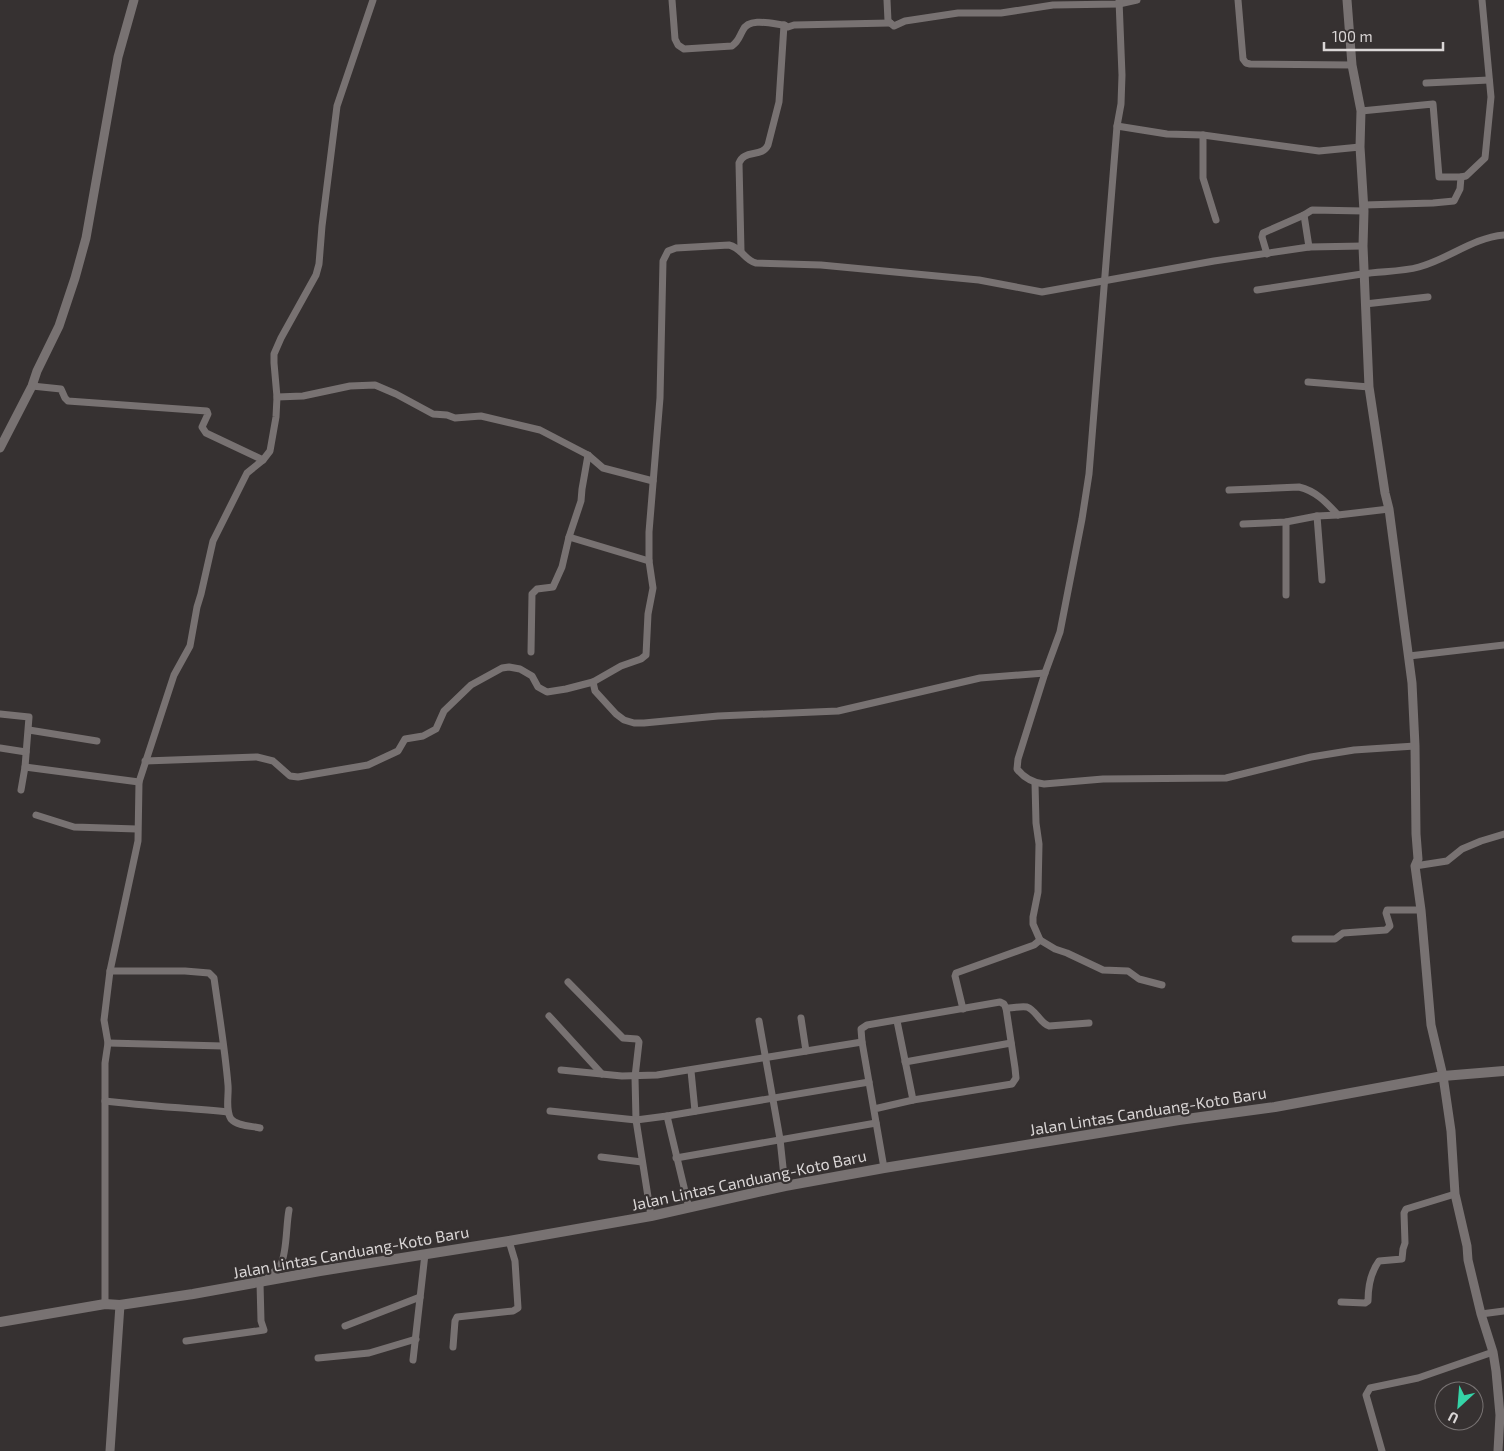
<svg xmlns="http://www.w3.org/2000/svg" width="1504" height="1451" viewBox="0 0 1504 1451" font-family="'Exo 2',sans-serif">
<rect width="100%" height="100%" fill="#363131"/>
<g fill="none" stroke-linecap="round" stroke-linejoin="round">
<g stroke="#787272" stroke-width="7">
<path d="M 672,0 L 675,39 L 678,45 L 684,49 L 732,46 C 739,41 739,37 743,30 C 749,17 773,24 784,25"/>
<path d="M 887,0 L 888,21 L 894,26 L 905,21 L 958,13 L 1001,13 L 1053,5 L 1119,4 L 1137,0"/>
<path d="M 1119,0 L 1122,75 L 1121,104 L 1117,126 L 1089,474 L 1082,519 L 1060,632 L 1045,673 L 1018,759 L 1017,769 C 1024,778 1033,783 1044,784 L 1103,779 L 1226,778 L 1311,757 L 1354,750 L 1415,746"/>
<path d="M 1238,0 L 1243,59 L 1246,63 L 1250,64 L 1352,65"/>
<path d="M 1426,83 L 1489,80"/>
<path d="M 1361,111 L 1433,104 L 1439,177 L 1461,177"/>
<path d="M 1117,126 L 1167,134 L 1203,135 L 1319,151 L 1360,147"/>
<path d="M 1203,135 L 1203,178 L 1216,220"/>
<path d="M 1364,205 L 1433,203 L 1454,201 L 1460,189 L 1461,177 L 1466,176 L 1485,158 L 1491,97 L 1482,0"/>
<path d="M 1304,215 L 1309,247"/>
<path d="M 741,251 L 739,163 C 744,149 762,158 768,145 L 779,102 L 784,25 L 788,27 L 794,25 L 890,23"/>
<path d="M 1267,254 L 1262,237 L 1263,233 L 1304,215 L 1312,210 L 1364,211"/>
<path d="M 1257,290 C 1292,285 1327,279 1362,274 C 1381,271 1401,272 1419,267 C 1449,259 1472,238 1504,235"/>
<path d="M 1365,304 L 1428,297"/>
<path d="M 1308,382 L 1369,387"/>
<path d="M 32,386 L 61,389 L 65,398 L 68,401 L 207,411 L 208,414 L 202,427 L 206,433 L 263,460"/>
<path d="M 277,397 L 303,396 L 350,386 L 375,385 L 396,394 L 433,414 L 447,415 L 455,418 L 481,416 L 540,430 L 588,455 L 603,468 L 653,481"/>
<path d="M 1229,490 L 1299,487 C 1316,491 1326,502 1338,515"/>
<path d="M 1317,516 L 1322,580"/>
<path d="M 1243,524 L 1286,522 L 1317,516 L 1338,515 L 1389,509"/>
<path d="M 569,537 L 649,561"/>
<path d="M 1286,595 L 1286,522"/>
<path d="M 531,652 L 532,594 L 537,589 L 553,587 L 562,567 L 569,537 L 581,501 L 582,489 L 588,455"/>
<path d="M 1409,656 L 1504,645"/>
<path d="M 593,682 L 595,691 L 616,714 L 624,720 L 634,723 L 644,723 L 718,716 L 838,711 L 980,678 L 1045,673"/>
<path d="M 0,714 L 29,717 L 25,767 L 21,790"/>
<path d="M 29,730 L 97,741"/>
<path d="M 0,748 L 26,752"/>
<path d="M 145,761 L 257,757 L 273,761 L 290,776 L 298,777 L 368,765 L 398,751 L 405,739 L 423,736 L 436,729 L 444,711 L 471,685 L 502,668 L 509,667 L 520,669 L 532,676 L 538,687 L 547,692 L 566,689 L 593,682 L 621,666 L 641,659 L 646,655 L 648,614 L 653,588 L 649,561 L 649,532 L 660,398 L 663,261 L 668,251 L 676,248 L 729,245 C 742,248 744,260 756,263 L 821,265 L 979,280 L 1042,292 L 1214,261 L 1309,247 L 1363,246"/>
<path d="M 25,767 L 139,782"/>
<path d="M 36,815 L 74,827 L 137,829"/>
<path d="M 1415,866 L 1447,861 L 1462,849 L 1481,841 L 1504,834"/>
<path d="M 1295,939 L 1335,939 L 1343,933 L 1386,930 L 1390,926 L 1386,913 L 1387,910 L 1421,910"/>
<path d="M 1040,940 L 1055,949 L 1067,953 L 1103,970 L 1128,971 L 1139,979 L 1162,985"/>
<path d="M 110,971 L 185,971 L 209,973 L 214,978 C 219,1014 225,1049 228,1085 C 229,1095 225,1110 231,1119 C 237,1126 252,1126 260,1128"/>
<path d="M 568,982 L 623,1038 L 637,1039 L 639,1042 L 635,1077 L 636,1120 L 651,1216"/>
<path d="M 1006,1008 C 1012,1008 1021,1006 1027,1007 C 1036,1010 1040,1023 1049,1026 L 1089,1023"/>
<path d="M 963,1009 L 955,976 L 956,973 L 1034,945 L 1040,940 L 1033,924 L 1033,917 L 1038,892 L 1039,844 L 1036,823 L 1035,783"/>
<path d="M 549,1016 L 602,1074"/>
<path d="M 801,1018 L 806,1051"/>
<path d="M 759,1021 L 780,1139 L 785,1186"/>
<path d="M 897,1021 L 913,1100"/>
<path d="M 108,1043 L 223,1046"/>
<path d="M 905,1062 L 1011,1043"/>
<path d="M 561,1070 L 622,1076 L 657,1075 L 862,1042"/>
<path d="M 691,1071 L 695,1111"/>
<path d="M 105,1101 C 146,1106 187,1108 228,1112"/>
<path d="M 874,1109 L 913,1100 L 1012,1084 L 1016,1078 L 1015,1068 L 1006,1008 L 1004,1004 L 1000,1002 L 867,1025 L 861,1029 L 862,1042 L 884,1168"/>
<path d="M 550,1111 L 636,1120 L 667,1116 L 869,1082"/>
<path d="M 667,1116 L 689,1208"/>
<path d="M 601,1157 L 642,1162"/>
<path d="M 676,1158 L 876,1123"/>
<path d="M 264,1281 C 269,1276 277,1270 281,1264 C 287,1252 286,1225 289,1210"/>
<path d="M 1341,1302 L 1365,1303 L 1368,1301 C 1368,1288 1371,1272 1379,1261 L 1402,1259 L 1403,1249 L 1405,1243 L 1404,1213 L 1406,1209 L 1455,1194"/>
<path d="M 105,1304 L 105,1063 L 108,1043 L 104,1020 L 110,971 L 138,841 L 139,782 L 174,675 L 190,646 L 197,607 L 201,594 L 213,541 L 247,473 L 263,460 L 270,451 L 276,417 L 277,397 L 274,363 L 274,354 L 281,338 L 316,275 L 319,264 L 322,226 L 337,106 L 373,0"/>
<path d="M 1481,1314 L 1504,1311"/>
<path d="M 345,1326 L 420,1297"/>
<path d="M 186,1341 L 264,1330 L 261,1321 L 260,1283"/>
<path d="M 453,1347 L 455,1321 L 457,1317 L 513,1311 L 518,1308 L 515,1261 L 509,1241"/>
<path d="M 318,1358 L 369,1353 L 416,1339"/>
<path d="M 413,1360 L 425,1254"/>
<path d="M 1382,1451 L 1366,1395 L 1370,1388 L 1418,1378 L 1493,1352"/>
</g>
<g stroke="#787272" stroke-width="9">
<path d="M 1347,0 L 1352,65 L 1361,111 L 1360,147 L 1364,211 L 1363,246 L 1369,387 L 1385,493 L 1389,509 L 1412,683 L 1415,746 L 1416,834 L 1418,859 L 1415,866 L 1421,910 L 1431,1025 L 1443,1076 L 1451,1131 L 1455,1194 L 1467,1246 L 1468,1260 L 1481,1314 L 1493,1352 L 1496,1371 L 1500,1415 L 1498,1451"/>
<path d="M 0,448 L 32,386 L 37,371 L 59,326 L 75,278 L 86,238 L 118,57 L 134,0"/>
<path d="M 110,1451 L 120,1305"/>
</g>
<path stroke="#787272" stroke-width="10" d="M 0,1322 L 105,1304 L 120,1305 L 193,1294 L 320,1271 L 509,1241 L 651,1216 L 785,1186 L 884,1168 L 1179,1120 L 1275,1107 L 1443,1076 L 1504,1071"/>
</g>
<g text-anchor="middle" stroke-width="4.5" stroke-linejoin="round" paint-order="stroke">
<g font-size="16" fill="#dad6d6" stroke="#363131">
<text transform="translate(1148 1111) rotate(-9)" y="6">Jalan Lintas Canduang-Koto Baru</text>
<text transform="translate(749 1180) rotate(-12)" y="6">Jalan Lintas Canduang-Koto Baru</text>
<text transform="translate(351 1252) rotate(-10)" y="6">Jalan Lintas Canduang-Koto Baru</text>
</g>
</g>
<g transform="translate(1459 1406) rotate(206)"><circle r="24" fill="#363131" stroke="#787373"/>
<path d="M0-4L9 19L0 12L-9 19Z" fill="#35d4a7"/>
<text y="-8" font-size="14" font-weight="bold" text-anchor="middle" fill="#dad6d6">U</text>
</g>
<path d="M1324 42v8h119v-8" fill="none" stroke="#dad6d6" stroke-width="2.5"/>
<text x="1332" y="42" font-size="15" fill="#dad6d6" stroke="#363131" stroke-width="4" paint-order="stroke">100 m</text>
</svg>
